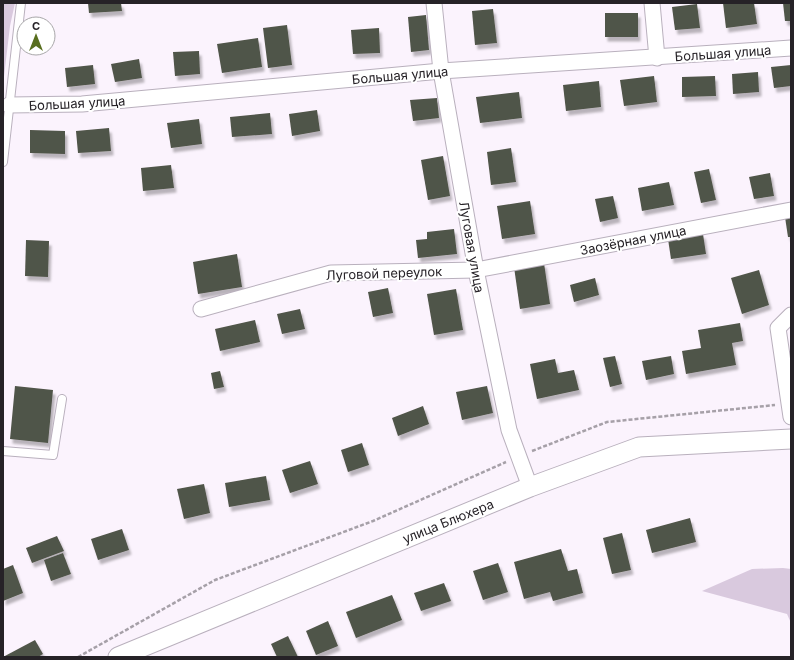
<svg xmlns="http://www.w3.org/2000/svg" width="794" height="660" viewBox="0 0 794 660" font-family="Inter,sans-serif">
<defs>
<filter id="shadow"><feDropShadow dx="2.5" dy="4.5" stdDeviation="1" flood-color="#0004"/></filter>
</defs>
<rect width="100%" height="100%" fill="#fbf3fd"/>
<g fill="#d9c9de">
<path d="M 3,3 L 15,3 L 10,26 L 3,85 Z"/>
<path d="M 783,568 L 791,569 L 791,623 L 787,614 L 702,591 L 752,569 Z"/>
</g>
<g fill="#505448" filter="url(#shadow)">
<path d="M 88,3 L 121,3 L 122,11 L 89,13 Z"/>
<path d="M 723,3 L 754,3 L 757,24 L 726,28 Z"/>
<path d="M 783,3 L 791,3 L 791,21 L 785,21 Z"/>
<path d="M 697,4 L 700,28 L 675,30 L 672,7 Z"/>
<path d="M 493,9 L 497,43 L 475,45 L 472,11 Z"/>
<rect x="605" y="13" width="33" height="24"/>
<path d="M 426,15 L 429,50 L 411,52 L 408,17 Z"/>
<path d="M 287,25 L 292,65 L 268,68 L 263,28 Z"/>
<path d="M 379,28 L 380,53 L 353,54 L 351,30 Z"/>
<path d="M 258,38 L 262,67 L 222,73 L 217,44 Z"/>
<path d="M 199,51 L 200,74 L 175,76 L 173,52 Z"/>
<path d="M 139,59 L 142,78 L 115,82 L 111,64 Z"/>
<path d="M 93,65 L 95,84 L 67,87 L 65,68 Z"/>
<path d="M 791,65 L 791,86 L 774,88 L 771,67 Z"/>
<path d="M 758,72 L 759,92 L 733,94 L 732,74 Z"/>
<path d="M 654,76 L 657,102 L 624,106 L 620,80 Z"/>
<path d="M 715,76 L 716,96 L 682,97 L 682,77 Z"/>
<path d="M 599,81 L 601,107 L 566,111 L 563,85 Z"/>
<path d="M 519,92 L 522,118 L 480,123 L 476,97 Z"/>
<path d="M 437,98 L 439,118 L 413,121 L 410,100 Z"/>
<path d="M 317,110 L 320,131 L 292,136 L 289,114 Z"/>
<path d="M 270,113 L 272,134 L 232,137 L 230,117 Z"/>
<path d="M 199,119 L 202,144 L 171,148 L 167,123 Z"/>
<path d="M 109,128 L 111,151 L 78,153 L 76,131 Z"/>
<path d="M 30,130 L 65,131 L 65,154 L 30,153 Z"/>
<path d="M 511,148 L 516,182 L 491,185 L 487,152 Z"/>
<path d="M 443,156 L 450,196 L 428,200 L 421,160 Z"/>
<path d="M 171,165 L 174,188 L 143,191 L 141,168 Z"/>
<path d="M 709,169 L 716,200 L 701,203 L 694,172 Z"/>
<path d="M 770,173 L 774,196 L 754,199 L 749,177 Z"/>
<path d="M 669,182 L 674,205 L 642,211 L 638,188 Z"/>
<path d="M 613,196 L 618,218 L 600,222 L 595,199 Z"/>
<path d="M 530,201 L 535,234 L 502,239 L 497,206 Z"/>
<path d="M 791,216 L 791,237 L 788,237 L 785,217 Z"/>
<path d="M 454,229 L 457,254 L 418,258 L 416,240 L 427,239 L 427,232 Z"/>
<path d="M 703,234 L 706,254 L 671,259 L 668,239 Z"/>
<path d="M 26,240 L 49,241 L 48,277 L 25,276 Z"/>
<path d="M 237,254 L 242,287 L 198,294 L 193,262 Z"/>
<path d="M 544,263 L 550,304 L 520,309 L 514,267 Z"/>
<path d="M 759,270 L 769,305 L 742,314 L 731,278 Z"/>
<path d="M 595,278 L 599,295 L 574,302 L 570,285 Z"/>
<path d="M 388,288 L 393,313 L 373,317 L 368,292 Z"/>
<path d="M 456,289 L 463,330 L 434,335 L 427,294 Z"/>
<path d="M 300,309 L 305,329 L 282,334 L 277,314 Z"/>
<path d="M 255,320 L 260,342 L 220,351 L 215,329 Z"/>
<path d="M 740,323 L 743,341 L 732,343 L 736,365 L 686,374 L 682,351 L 701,348 L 698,330 Z"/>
<path d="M 615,356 L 622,384 L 610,387 L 603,358 Z"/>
<path d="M 671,356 L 674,374 L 646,380 L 642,361 Z"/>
<path d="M 555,359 L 558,373 L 574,370 L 579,390 L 537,399 L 530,364 Z"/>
<path d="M 220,371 L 224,387 L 214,389 L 211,373 Z"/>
<path d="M 15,386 L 53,390 L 48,443 L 10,439 Z"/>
<path d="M 487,386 L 493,413 L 462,420 L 456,392 Z"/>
<path d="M 423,406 L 429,424 L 398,436 L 392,418 Z"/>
<path d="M 362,443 L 369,465 L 348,472 L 341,450 Z"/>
<path d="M 310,461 L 318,484 L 290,493 L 282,470 Z"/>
<path d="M 266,476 L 270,500 L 229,507 L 225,483 Z"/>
<path d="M 204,484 L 210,513 L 184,519 L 177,489 Z"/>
<path d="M 690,518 L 696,542 L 652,553 L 646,530 Z"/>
<path d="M 122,529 L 129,550 L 98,560 L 91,539 Z"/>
<path d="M 622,533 L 631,570 L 612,574 L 603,538 Z"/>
<path d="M 57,536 L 64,551 L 32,563 L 26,548 Z"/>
<path d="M 561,549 L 568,571 L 577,569 L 583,593 L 553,601 L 550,592 L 524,599 L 514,562 Z"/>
<path d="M 63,553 L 71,574 L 51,581 L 44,560 Z"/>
<path d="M 498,563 L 508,592 L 483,600 L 473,571 Z"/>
<path d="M 13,565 L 23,593 L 3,601 L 3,569 Z"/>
<path d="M 444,583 L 451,601 L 421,611 L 414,593 Z"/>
<path d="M 392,595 L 402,620 L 356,638 L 346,612 Z"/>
<path d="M 328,621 L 338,646 L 316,655 L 306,631 Z"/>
<path d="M 288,636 L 298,657 L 277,657 L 271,644 Z"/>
<path d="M 35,640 L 43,654 L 38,657 L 3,657 Z"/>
</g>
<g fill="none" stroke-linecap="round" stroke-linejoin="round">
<g stroke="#b9b0bd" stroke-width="10">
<g id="service">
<path d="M 3,162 L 21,3"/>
<path d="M 3,451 L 53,455 L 62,399"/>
</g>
</g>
<g stroke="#b9b0bd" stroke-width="17">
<g id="minor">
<path d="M 434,3 L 441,71 L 476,270 L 509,430 L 530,487"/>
<path d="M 652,3 L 657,58"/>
<path d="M 9,105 L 82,104 L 441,71 L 791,48"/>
<path d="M 201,309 L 331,273 L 476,270 L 791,210"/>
<path d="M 791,315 L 778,328 L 791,417"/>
</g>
</g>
<g stroke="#b9b0bd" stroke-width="21">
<path id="tertiary" d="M 118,657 L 530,487 L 639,447 L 791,439"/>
</g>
<g stroke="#a6a0a8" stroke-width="2.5" stroke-dasharray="4 2" stroke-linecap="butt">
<path d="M 532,451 L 607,422 L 775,405"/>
<path d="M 78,657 L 215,580 L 373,521 L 506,462"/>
</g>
<use href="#service" stroke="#fff" stroke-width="8"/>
<use href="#minor" stroke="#fff" stroke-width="15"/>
<use href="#tertiary" stroke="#fff" stroke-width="19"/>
</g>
<g text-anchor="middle" stroke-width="4" stroke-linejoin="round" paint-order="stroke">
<g font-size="13" fill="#262227" stroke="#fff">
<text transform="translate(723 53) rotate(-4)" y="5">Большая улица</text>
<text transform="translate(400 75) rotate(-5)" y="5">Большая улица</text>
<text transform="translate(77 103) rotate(-3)" y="5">Большая улица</text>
<text transform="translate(633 240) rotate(-11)" y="5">Заозёрная улица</text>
<text transform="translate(472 247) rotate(80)" y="5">Луговая улица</text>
<text transform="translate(384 273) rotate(-2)" y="5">Луговой переулок</text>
<text transform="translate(448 521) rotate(-22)" y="5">улица Блюхера</text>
</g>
</g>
<rect width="794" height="660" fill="none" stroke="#262227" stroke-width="8"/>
<g transform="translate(36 36)"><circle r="19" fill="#ffffff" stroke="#a8a7a9"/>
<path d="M0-3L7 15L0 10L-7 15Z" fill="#586e1e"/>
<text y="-6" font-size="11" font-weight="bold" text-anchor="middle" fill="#262227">С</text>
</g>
</svg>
